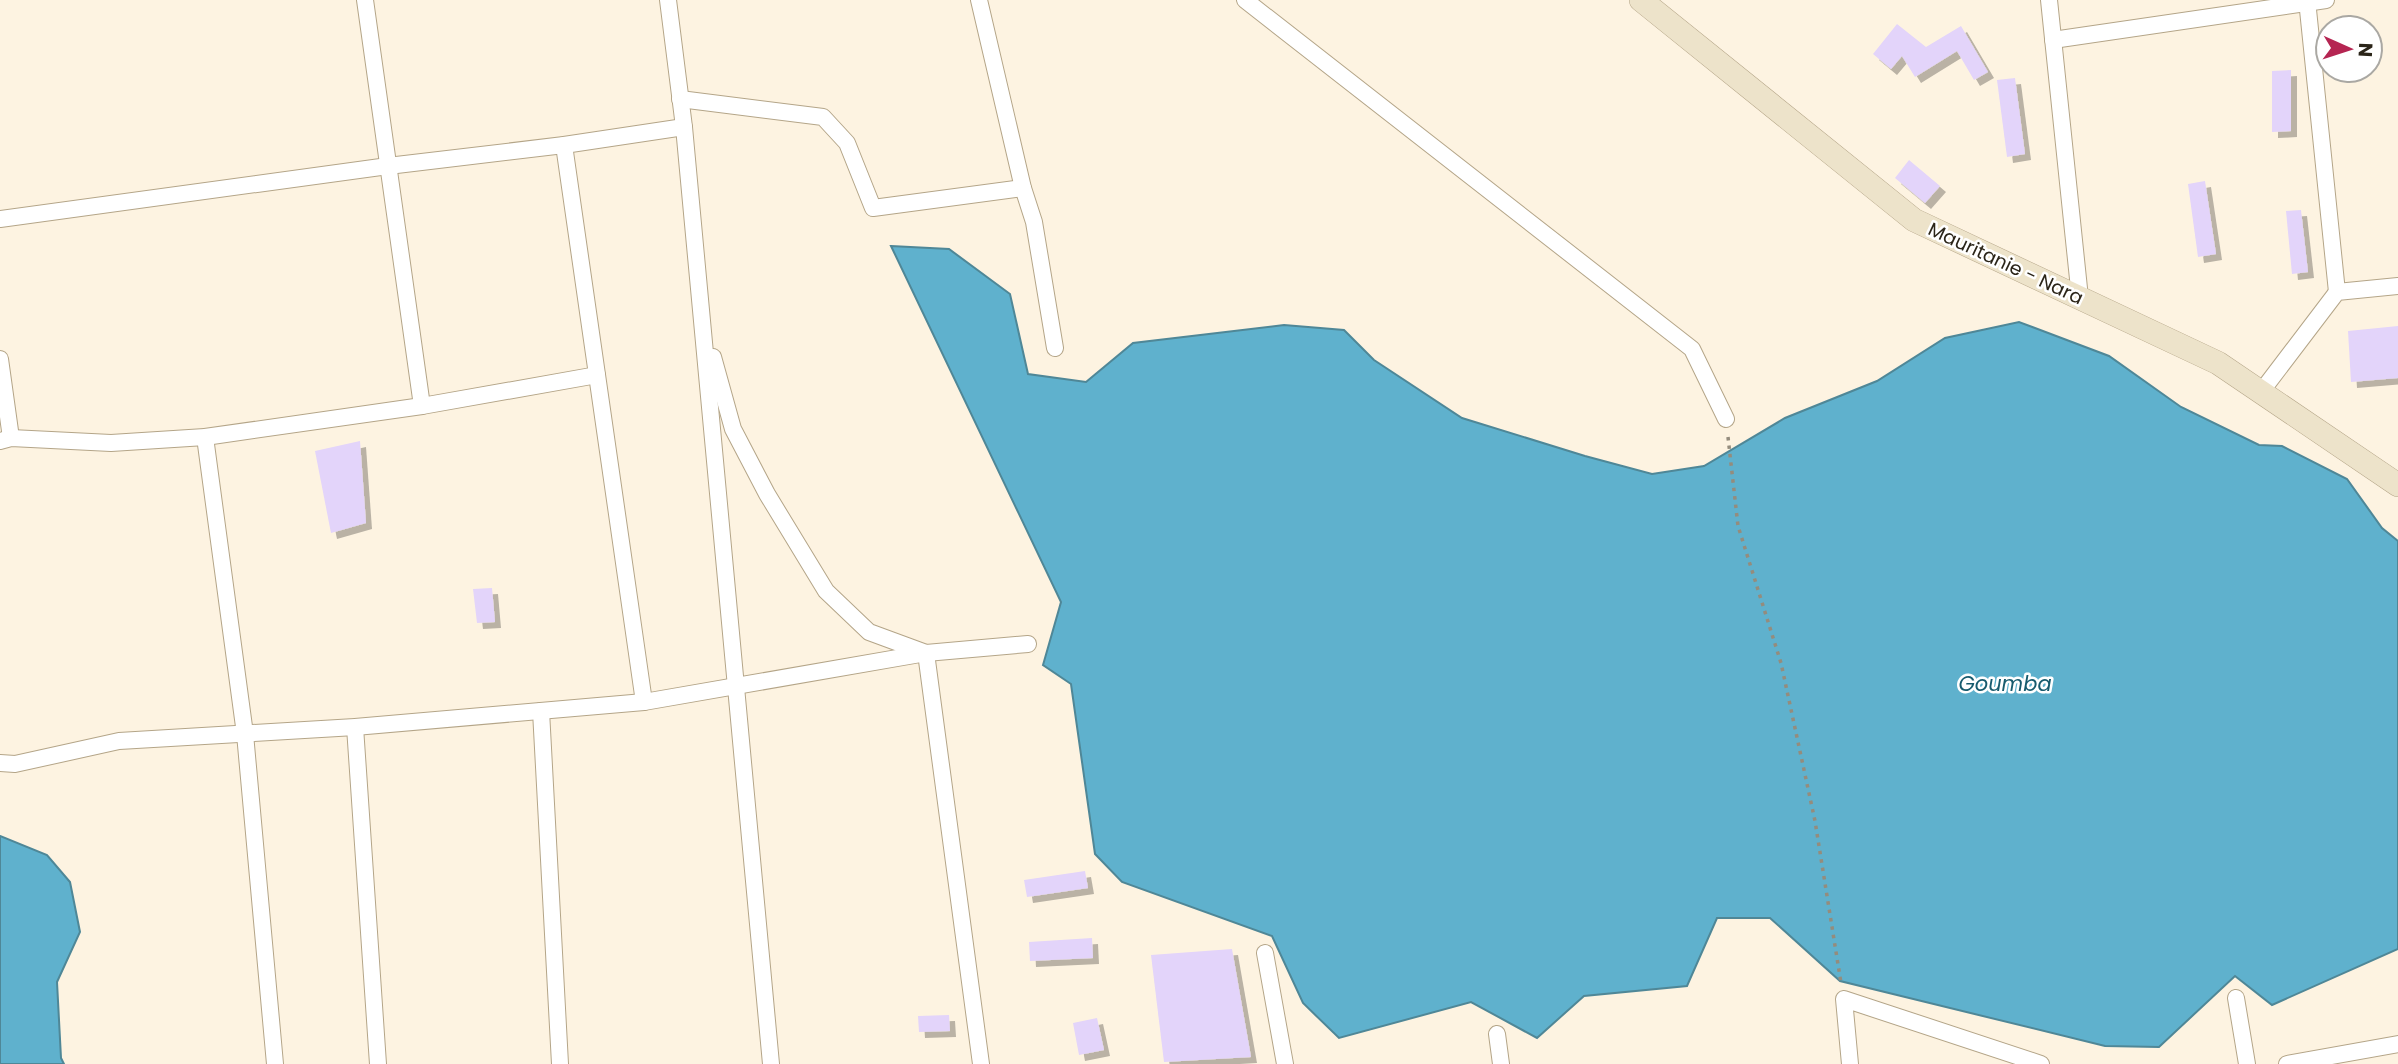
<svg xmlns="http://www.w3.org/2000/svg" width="2398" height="1064" viewBox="0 0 2398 1064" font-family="Poppins,sans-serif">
<defs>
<filter id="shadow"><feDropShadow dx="6" dy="6" stdDeviation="0" flood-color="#0004"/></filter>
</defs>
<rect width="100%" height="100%" fill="#fdf3e1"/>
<g fill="#5fb1cd" stroke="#4f8797" stroke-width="2">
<path d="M 891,246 L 949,249 L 1010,294 L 1028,374 L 1086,382 L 1133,343 L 1284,325 L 1344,330 L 1374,360 L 1462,418 L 1585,456 L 1652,474 L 1704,466 L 1785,418 L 1877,381 L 1945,338 L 2019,322 L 2109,356 L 2181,407 L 2259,445 L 2282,446 L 2347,479 L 2382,528 L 2398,541 L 2398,949 L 2272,1005 L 2235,976 L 2159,1047 L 2105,1046 L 1840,981 L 1770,918 L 1717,918 L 1687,986 L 1584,996 L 1537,1038 L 1471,1002 L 1339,1038 L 1303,1003 L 1272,936 L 1122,882 L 1095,854 L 1071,684 L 1043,665 L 1061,602 Z"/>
<path d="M 0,836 L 47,855 L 70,882 L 80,932 L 57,982 L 61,1058 L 64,1064 L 0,1064 Z"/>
</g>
<g fill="#e3d4fa" filter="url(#shadow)">
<path d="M 1897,24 L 1926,47 L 1961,26 L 1988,72 L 1974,80 L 1957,51 L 1915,77 L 1902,56 L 1891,69 L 1873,54 Z"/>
<path d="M 2291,70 L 2291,131 L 2272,132 L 2272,71 Z"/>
<path d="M 2015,78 L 2025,154 L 2007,157 L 1997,80 Z"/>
<path d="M 1909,160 L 1940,186 L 1925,203 L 1895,178 Z"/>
<path d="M 2205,181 L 2216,254 L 2198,257 L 2188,184 Z"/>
<path d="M 2301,210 L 2308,272 L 2292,274 L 2286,211 Z"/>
<path d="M 2398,326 L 2398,378 L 2351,382 L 2348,331 Z"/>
<path d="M 360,441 L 366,523 L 331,533 L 315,451 Z"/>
<path d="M 492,588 L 495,622 L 477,623 L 473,589 Z"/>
<path d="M 1085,871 L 1088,888 L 1027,897 L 1024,880 Z"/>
<path d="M 1092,938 L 1093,958 L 1030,961 L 1029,942 Z"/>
<path d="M 1232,949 L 1251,1057 L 1164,1062 L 1151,955 Z"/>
<path d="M 949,1015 L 950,1031 L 919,1032 L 918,1016 Z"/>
<path d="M 1097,1018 L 1104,1050 L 1079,1055 L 1073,1023 Z"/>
</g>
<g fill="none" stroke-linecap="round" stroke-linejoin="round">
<g stroke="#b4a588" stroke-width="18">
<g id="minor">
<path d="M 365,0 L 422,406"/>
<path d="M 668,0 L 684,127 L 771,1064"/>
<path d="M 979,0 L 1023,188 L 1034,222 L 1055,348"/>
<path d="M 1245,0 L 1692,349 L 1726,419"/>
<path d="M 2049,0 L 2080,298"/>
<path d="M 2307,0 L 2337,292"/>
<path d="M 2053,40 L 2326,0"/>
<path d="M 680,99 L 823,117 L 847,143 L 873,208 L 1023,188"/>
<path d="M 564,145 L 644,702"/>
<path d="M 0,219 L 388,166 L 564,145 L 684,127"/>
<path d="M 713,357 L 733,429 L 767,494 L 826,591 L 869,632 L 926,653 L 981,1064"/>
<path d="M 0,359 L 11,438"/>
<path d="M 2261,392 L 2337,292 L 2398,286"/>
<path d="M 205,437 L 245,734 L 275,1064"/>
<path d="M 0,441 L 11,438 L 111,443 L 205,437 L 422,406 L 597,375"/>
<path d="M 541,711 L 560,1064"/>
<path d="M 355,727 L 378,1064"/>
<path d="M 0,763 L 15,764 L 119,741 L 355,727 L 644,702 L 926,653 L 1028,644"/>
<path d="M 1265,953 L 1285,1064"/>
<path d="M 2236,998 L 2247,1064"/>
<path d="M 1497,1034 L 1501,1064"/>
<path d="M 1850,1064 L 1844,999 L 2041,1064"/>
<path d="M 2287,1064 L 2398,1044"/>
</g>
</g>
<g stroke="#b4a588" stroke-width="24">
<path id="secondary" d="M 1641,0 L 1914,220 L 2218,363 L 2398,485"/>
</g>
<path stroke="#948c7d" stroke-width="3.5" stroke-dasharray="3.5 5" stroke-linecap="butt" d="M 1728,437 L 1738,526 L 1781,663 L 1815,821 L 1841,983"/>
<use href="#minor" stroke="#fff" stroke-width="16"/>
<use href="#secondary" stroke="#ede3ca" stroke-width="23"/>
</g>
<g text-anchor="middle" stroke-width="5" stroke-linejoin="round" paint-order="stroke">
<g font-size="19" fill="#2b2519" stroke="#fff">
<text transform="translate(2006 263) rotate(25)" y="7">Mauritanie - Nara</text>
</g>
<g font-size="21" font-style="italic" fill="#175b6e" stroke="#fff">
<text x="2005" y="691">Goumba</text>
</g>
</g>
<g transform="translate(2349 49) rotate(93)"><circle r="33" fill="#ffffff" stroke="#aaa8a3" stroke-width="2"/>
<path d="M0-5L12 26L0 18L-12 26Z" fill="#b52552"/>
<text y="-10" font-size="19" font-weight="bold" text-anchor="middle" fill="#2b2519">N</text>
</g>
</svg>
